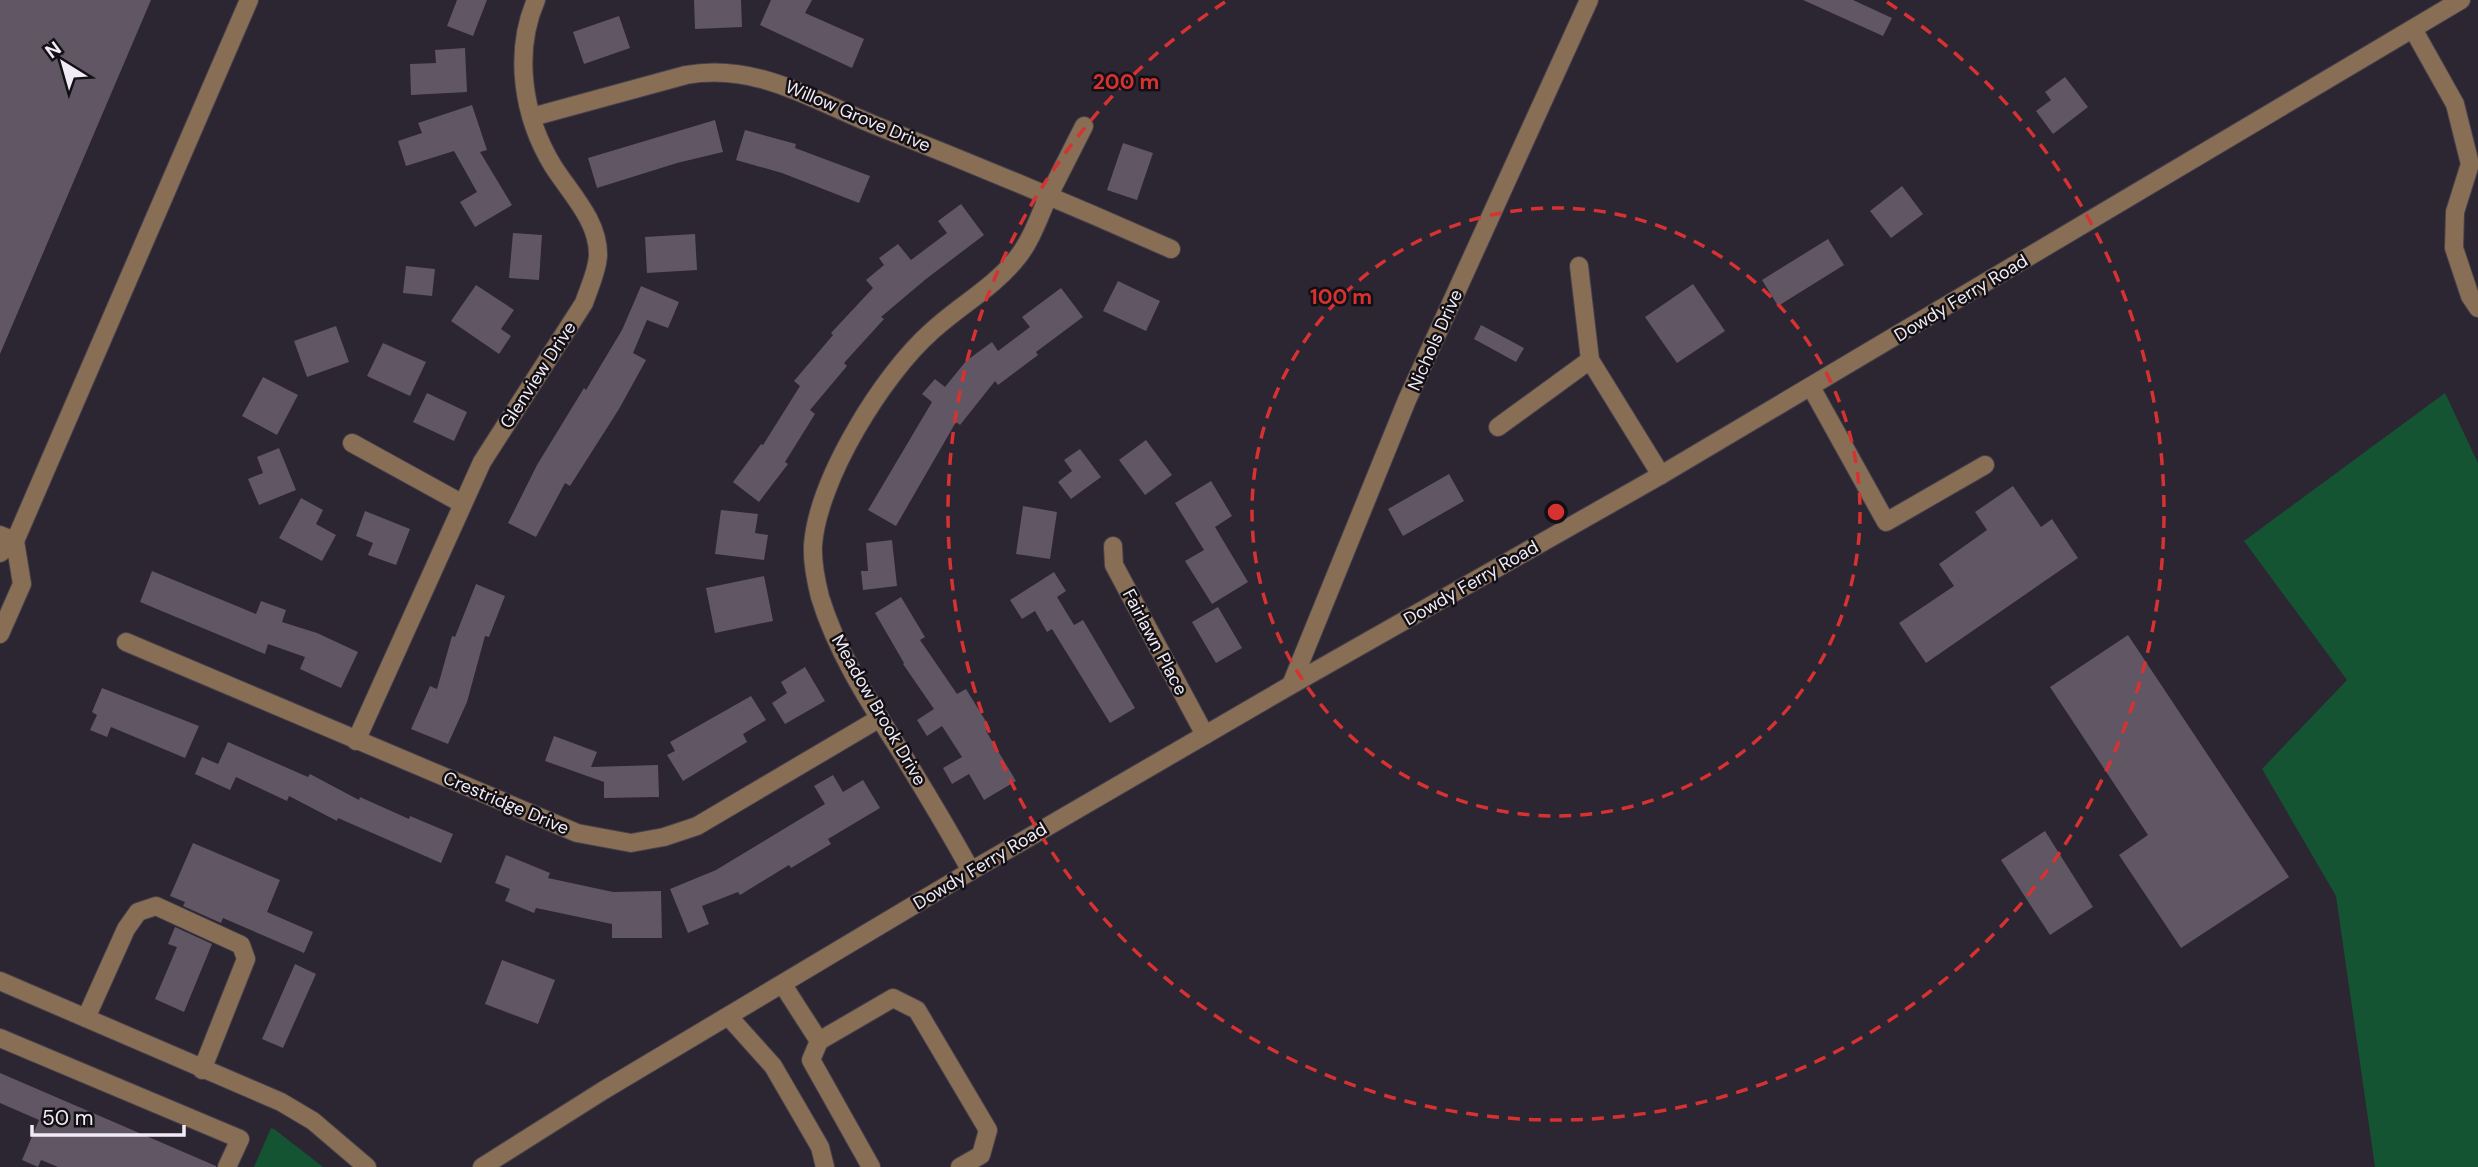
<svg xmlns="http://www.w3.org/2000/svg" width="2478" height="1167" viewBox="0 0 2478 1167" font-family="'DM Sans',sans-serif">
<rect width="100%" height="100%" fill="#2c2532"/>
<g fill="#155433">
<path d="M 2445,393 L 2478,463 L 2478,1167 L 2375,1167 L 2336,896 L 2262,769 L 2347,680 L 2244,541 Z"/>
<path d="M 271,1128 L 274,1129 L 323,1167 L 254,1167 Z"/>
</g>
<g fill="#615664">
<path d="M 0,0 L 151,0 L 0,354 Z"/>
<path d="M 457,0 L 487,0 L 473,36 L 447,26 Z"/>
<path d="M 694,0 L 741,0 L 742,27 L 695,29 Z"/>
<path d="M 771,0 L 812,0 L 805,13 L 864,39 L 852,68 L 760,25 Z"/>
<path d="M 1803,0 L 1853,0 L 1892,18 L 1883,36 Z"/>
<path d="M 619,16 L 630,48 L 584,64 L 573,32 Z"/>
<path d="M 465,48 L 467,92 L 411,95 L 410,64 L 436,63 L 435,50 Z"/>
<path d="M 2065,77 L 2088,107 L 2053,134 L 2036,111 L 2051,100 L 2045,92 Z"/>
<path d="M 472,105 L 487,150 L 480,152 L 512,205 L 475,227 L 460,202 L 477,192 L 454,151 L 406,166 L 398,141 L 422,133 L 418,123 Z"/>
<path d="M 715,120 L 723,152 L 677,163 L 597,188 L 588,158 Z"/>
<path d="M 745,130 L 796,144 L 795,148 L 870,176 L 859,203 L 782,173 L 736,160 Z"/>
<path d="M 1123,143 L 1153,153 L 1137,200 L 1107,190 Z"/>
<path d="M 1902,186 L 1923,214 L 1891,238 L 1870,211 Z"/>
<path d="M 961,204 L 984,235 L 926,279 L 881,317 L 884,319 L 844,363 L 847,366 L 810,410 L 815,414 L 785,462 L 788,464 L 759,502 L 733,482 L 761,444 L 763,445 L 800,386 L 794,381 L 833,335 L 831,333 L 873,288 L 866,280 L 884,265 L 879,258 L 898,244 L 911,260 L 947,233 L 938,221 Z"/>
<path d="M 513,233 L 542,235 L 539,280 L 509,278 Z"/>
<path d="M 695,234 L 697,270 L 647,273 L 645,237 Z"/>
<path d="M 1828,239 L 1844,265 L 1778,306 L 1762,280 Z"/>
<path d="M 406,266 L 435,269 L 432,296 L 403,293 Z"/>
<path d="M 1118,281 L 1160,301 L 1146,331 L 1103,311 Z"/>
<path d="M 1693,284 L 1725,331 L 1677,363 L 1645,317 Z"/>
<path d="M 476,285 L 514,310 L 501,329 L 511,336 L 499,354 L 451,321 Z"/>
<path d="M 641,286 L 679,302 L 668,328 L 647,320 L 633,353 L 646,360 L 619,409 L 570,486 L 565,483 L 536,537 L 508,523 L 537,465 L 584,388 L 586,390 L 622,330 Z"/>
<path d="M 1061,288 L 1083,317 L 1036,352 L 1038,355 L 998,385 L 995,381 L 960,425 L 956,422 L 896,526 L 868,510 L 932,402 L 922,394 L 935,379 L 945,387 L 966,361 L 992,342 L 998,351 L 1030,327 L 1022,317 Z"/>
<path d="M 1481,325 L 1524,348 L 1516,362 L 1474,339 Z"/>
<path d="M 336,326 L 349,362 L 307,377 L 294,341 Z"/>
<path d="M 383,343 L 426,362 L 410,396 L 367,376 Z"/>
<path d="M 263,377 L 298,395 L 277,435 L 242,416 Z"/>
<path d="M 427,393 L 467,412 L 454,441 L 413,422 Z"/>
<path d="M 1146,440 L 1172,475 L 1145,495 L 1119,460 Z"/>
<path d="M 279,448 L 296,490 L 259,505 L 248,479 L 263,473 L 257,457 Z"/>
<path d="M 1080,449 L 1101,477 L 1071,499 L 1058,482 L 1072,471 L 1064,460 Z"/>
<path d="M 1449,474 L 1464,501 L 1403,536 L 1388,509 Z"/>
<path d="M 1211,481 L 1232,516 L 1215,527 L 1248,582 L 1212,604 L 1185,561 L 1204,550 L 1175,503 Z"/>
<path d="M 2013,486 L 2041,527 L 2052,519 L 2078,558 L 1926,663 L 1899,623 L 1954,586 L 1939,564 L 1987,530 L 1975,512 Z"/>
<path d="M 301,498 L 323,510 L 316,524 L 336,535 L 322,561 L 279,538 Z"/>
<path d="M 1023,506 L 1057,512 L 1050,559 L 1016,554 Z"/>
<path d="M 721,510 L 758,514 L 755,533 L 768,535 L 764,560 L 715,554 Z"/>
<path d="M 365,511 L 410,529 L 396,565 L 368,555 L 373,543 L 356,536 Z"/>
<path d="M 892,540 L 897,586 L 863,590 L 861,571 L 868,571 L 866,543 Z"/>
<path d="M 152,571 L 256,614 L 261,601 L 286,610 L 282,622 L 317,633 L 358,652 L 341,688 L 300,669 L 305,657 L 268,644 L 265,654 L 140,602 Z"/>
<path d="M 1054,572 L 1066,591 L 1057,597 L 1074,625 L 1083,620 L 1135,708 L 1110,723 L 1052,629 L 1047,632 L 1035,611 L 1022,619 L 1010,600 Z"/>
<path d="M 764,576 L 773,621 L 715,633 L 706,588 Z"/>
<path d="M 476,584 L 505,596 L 489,637 L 485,636 L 467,702 L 448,744 L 411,729 L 430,686 L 437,689 L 452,636 L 455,637 Z"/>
<path d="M 901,597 L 925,637 L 920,640 L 957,694 L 966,689 L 990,728 L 986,731 L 1016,781 L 984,800 L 969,774 L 952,784 L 943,768 L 962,757 L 942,726 L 927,736 L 917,720 L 934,709 L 903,664 L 904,663 L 875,613 Z"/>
<path d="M 1218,607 L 1242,648 L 1216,663 L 1192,622 Z"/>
<path d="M 2128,635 L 2289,877 L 2181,948 L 2119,855 L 2148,835 L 2050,687 Z"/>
<path d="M 805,667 L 825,701 L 785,724 L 772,703 L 787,693 L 781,682 Z"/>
<path d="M 102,688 L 199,726 L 185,758 L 111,727 L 107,737 L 90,730 L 97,715 L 92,712 Z"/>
<path d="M 751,696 L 766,720 L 743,734 L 747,742 L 683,781 L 667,755 L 675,751 L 670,742 Z"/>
<path d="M 554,736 L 597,752 L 591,767 L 658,765 L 659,797 L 604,798 L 604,782 L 545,761 Z"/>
<path d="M 228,742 L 308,777 L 310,774 L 359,800 L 360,797 L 409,819 L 410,816 L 453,834 L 441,863 L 338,818 L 337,821 L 289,796 L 287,801 L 236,777 L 230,790 L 195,774 L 202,757 L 218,764 Z"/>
<path d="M 833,775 L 843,792 L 863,780 L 880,808 L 828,839 L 831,844 L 791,868 L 789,865 L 740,895 L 738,892 L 702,906 L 709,924 L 688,933 L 670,889 L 716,870 L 825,804 L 814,786 Z"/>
<path d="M 2045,831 L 2093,907 L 2050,935 L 2001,860 Z"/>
<path d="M 193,843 L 280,880 L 267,912 L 313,932 L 304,953 L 223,918 L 221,923 L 183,906 L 185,902 L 170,896 Z"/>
<path d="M 506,855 L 550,873 L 548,878 L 613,892 L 661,891 L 662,938 L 612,938 L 612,924 L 536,908 L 534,913 L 505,901 L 510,889 L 495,883 Z"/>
<path d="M 175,927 L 212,944 L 184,1012 L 155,999 L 177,947 L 168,944 Z"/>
<path d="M 502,960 L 555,980 L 538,1024 L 485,1004 Z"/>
<path d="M 295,964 L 316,974 L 283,1048 L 262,1039 Z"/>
<path d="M 0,1073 L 216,1166 L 216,1167 L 58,1167 L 41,1160 L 38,1167 L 22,1160 L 39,1120 L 0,1103 Z"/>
</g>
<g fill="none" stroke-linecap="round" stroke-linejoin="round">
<g stroke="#47414d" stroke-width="20">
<g id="minor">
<path d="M 2413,29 L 2455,104 L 2470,164 L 2455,212 L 2454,248 L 2470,296 L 2478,308"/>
<path d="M 532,117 L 686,75 C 757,62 814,101 877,126 C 976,165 1074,206 1171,249"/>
<path d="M 1579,266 L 1590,360 L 1661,475"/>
<path d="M 1811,387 L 1886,522 L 1985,465"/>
<path d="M 1498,427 L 1590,360"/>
<path d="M 352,443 L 461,503"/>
<path d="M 0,535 L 15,541 L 249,0"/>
<path d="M 1113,546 L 1114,565 L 1205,735"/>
<path d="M 0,553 L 15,541 L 22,584 L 0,634"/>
<path d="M 126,642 L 577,833 L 631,843 L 664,837 L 697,826 L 880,718"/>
<path d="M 1291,685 L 1407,400 L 1589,0"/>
<path d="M 356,741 L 482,462 L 584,303 C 589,288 597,272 598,256 C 599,221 570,193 553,166 C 523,117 513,53 536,0"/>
<path d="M 971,871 C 949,831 925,791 901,752 C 870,703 837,653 820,597 C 816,581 812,562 813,545 C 818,479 883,374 932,331 C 959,306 994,287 1017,258 C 1031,241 1039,217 1048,197 C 1060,173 1072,150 1084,126"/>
<path d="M 0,981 L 281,1102 L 313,1121 L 367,1167"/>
<path d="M 783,985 L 819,1041"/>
<path d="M 729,1017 L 773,1066 L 820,1147 L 825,1167"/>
<path d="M 86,1018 L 126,929 L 138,912 L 156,906 L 241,945 L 246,959 L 202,1070"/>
<path d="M 0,1038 L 240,1139 L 227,1167"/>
<path d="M 482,1167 L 604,1090 L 971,871 L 1291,685 L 1661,475 L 2461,0"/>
<path d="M 871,1167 L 811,1060 L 819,1041 L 893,998 L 917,1010 L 988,1130 L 981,1155 L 960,1167"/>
</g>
</g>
<use href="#minor" stroke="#886e55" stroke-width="18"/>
</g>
<g fill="none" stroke="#d73232" stroke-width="3.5" stroke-dasharray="12 9">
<circle cx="1556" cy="512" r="304"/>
<path d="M1887 2A608 608 0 1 1 1225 2"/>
</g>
<g text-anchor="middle" stroke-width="5" stroke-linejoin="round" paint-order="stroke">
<g font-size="18" fill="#f0ebf4" stroke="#120f15">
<text transform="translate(858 116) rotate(23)" y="6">Willow Grove Drive</text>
<text transform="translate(1961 298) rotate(-31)" y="6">Dowdy Ferry Road</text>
<text transform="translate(1435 340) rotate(-66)" y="6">Nichols Drive</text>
<text transform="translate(538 375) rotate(-57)" y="6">Glenview Drive</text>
<text transform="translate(1471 583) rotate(-30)" y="6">Dowdy Ferry Road</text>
<text transform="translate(1155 642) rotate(62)" y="6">Fairlawn Place</text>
<text transform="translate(879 710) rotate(60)" y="6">Meadow Brook Drive</text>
<text transform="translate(506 803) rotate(23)" y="6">Crestridge Drive</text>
<text transform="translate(980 866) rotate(-31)" y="6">Dowdy Ferry Road</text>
</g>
</g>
<circle cx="1556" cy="512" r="10" fill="#d73232" stroke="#120f15" stroke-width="3.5"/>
<g font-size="21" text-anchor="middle" font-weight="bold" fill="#d73232" stroke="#120f15" stroke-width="5" stroke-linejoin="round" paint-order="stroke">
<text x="1126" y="89">200 m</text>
<text x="1341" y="304">100 m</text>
</g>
<g transform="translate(63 63) rotate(323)" stroke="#120f15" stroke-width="5" paint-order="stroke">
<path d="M0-5L12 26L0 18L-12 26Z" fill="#f0ebf4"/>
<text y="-10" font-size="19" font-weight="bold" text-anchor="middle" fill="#f0ebf4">N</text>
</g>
<path d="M32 1125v10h152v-10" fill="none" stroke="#f0ebf4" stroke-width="3.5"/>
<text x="42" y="1125" font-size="21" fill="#f0ebf4" stroke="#120f15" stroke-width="5" paint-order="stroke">50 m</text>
</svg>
